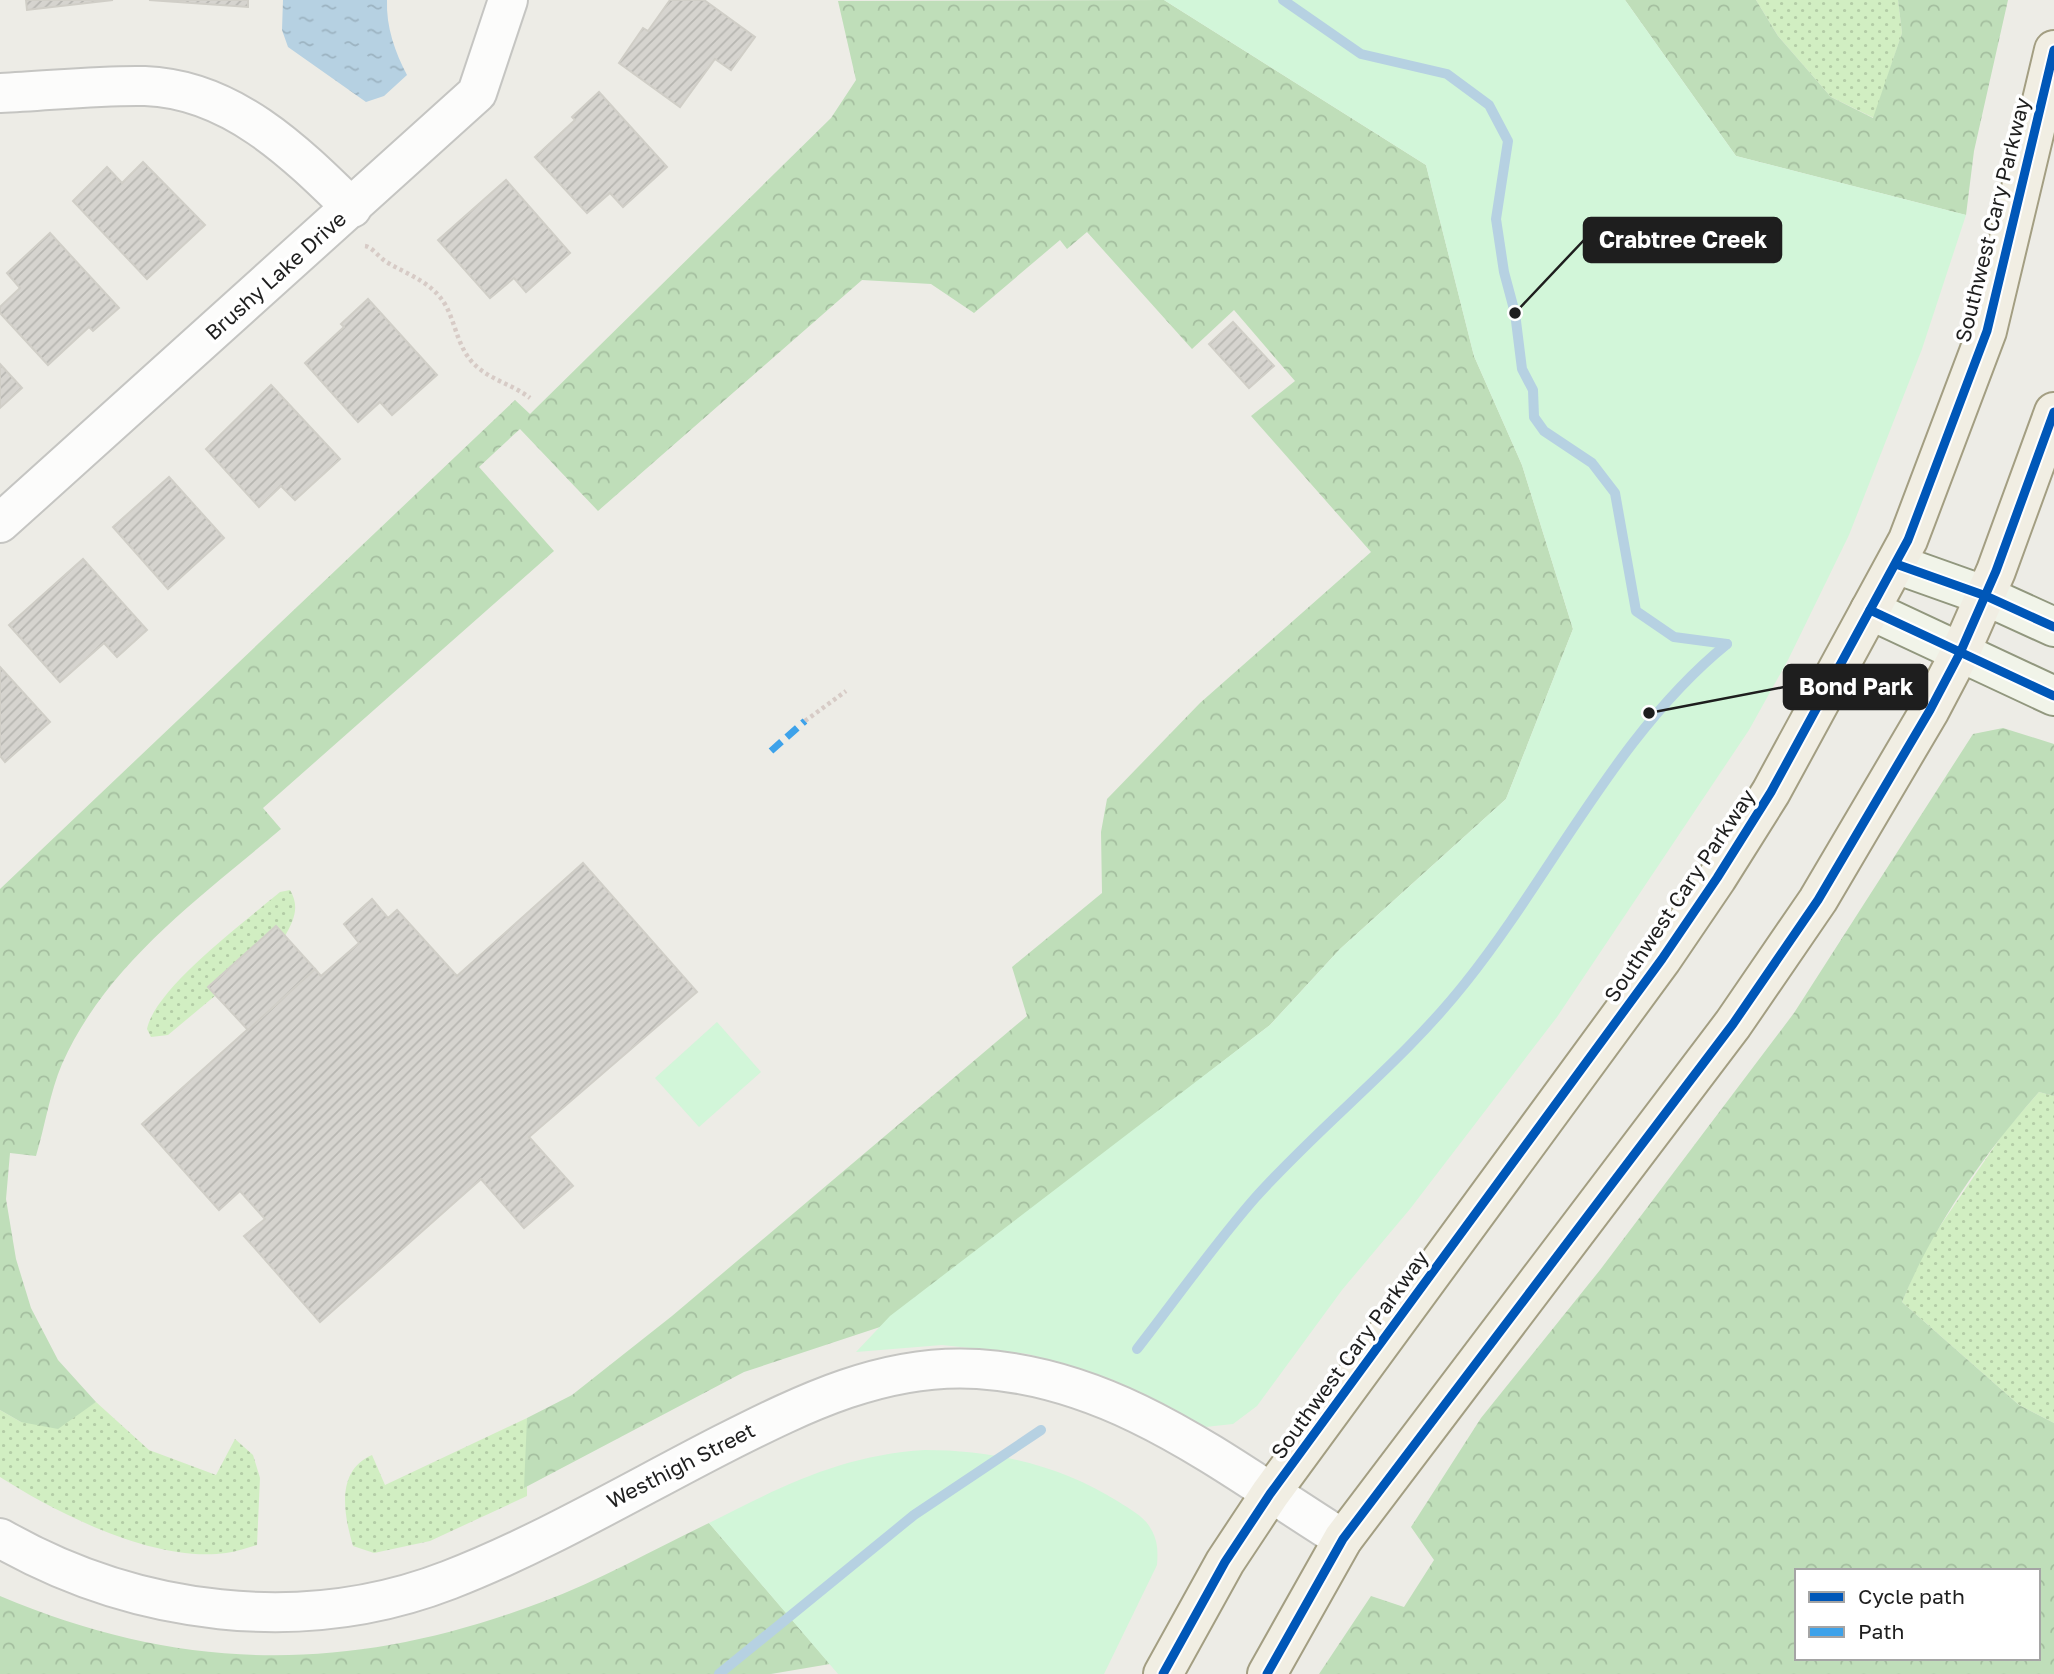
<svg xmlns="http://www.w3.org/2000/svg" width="2054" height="1674" viewBox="0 0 2054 1674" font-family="'Golos Text',sans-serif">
<defs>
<pattern id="grass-dots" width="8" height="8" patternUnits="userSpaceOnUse" patternTransform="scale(1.75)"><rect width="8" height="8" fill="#d1eec2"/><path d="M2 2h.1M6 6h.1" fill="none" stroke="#b3cca6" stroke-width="1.8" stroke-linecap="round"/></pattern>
<pattern id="forest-crowns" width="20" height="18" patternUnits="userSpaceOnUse" patternTransform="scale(1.75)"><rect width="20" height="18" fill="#bfdeb9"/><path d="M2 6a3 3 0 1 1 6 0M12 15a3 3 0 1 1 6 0" fill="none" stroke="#a4be9f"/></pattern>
<pattern id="water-ripples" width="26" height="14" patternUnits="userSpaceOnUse" patternTransform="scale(1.75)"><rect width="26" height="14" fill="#b6d1e2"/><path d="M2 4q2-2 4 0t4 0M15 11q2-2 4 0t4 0" fill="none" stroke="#9cb3c1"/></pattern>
<pattern id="building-hatch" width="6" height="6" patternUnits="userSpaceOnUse" patternTransform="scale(1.75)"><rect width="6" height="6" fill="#d6d4cf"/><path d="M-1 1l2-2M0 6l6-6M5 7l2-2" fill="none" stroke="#b7b6b1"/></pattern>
</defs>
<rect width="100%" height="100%" fill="#edece6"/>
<g fill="url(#grass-dots)">
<path d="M 1756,0 L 1898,0 L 1902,33 L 1874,118 L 1831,97 L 1778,36 Z"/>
<path d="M 290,890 C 300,907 294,920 285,936 L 275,927 L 208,986 L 216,995 L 168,1035 L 151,1037 L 147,1029 C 155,988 247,920 280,892 Z"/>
<path d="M 2039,1092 L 2054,1096 L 2054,1423 L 2019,1405 L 1902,1302 L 1925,1248 L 2005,1131 Z"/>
<path d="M 96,1402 L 149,1450 L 216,1475 L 235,1439 L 253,1455 L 260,1478 L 257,1545 C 247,1548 236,1552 226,1553 C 155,1563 58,1514 0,1477 L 0,1410 L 21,1422 L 79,1412 Z"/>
<path d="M 527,1418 L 527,1496 L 430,1541 L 374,1553 L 353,1546 C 344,1515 335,1471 372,1455 L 385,1485 Z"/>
</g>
<g fill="url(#forest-crowns)" fill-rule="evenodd">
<path d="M 1164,0 L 1426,165 L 1474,356 L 1522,465 L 1573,629 L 1506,799 L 1340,949 L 1270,1025 L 880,1327 L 744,1372 L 524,1488 L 527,1418 L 572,1395 L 672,1316 L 1027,1016 L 1012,967 L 1102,893 L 1101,832 L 1107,799 L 1200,703 L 1371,552 L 1251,416 L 1295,381 L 1234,310 L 1192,349 L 1087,232 L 1067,249 L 1060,240 L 974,313 L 931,284 L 862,280 L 598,511 L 520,429 L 479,467 L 554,551 L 263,808 L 281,829 C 200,898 107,963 62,1064 C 50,1092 45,1126 36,1156 L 10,1153 L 6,1199 L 16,1259 L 31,1308 L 58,1360 L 96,1402 L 58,1429 L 21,1422 L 0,1410 L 0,889 L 515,400 L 530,414 L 831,118 L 856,80 L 838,1 Z"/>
<path d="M 1625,0 L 1756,0 L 1778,36 L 1831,97 L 1873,118 L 1902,33 L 1898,0 L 2008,0 L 1974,151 L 1966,215 L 1736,156 Z"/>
<path d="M 2003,728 L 2054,744 L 2054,1096 L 2039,1092 C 1983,1155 1934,1225 1902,1302 L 2019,1405 L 2054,1423 L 2054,1674 L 1319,1674 L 1371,1596 L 1404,1607 L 1434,1560 L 1411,1527 L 1481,1418 L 1600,1270 L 1794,1013 L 1973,734 ZM 1797,1571 L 2038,1571 L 2038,1658 L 1797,1658 Z"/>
<path d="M 709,1523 L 830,1664 L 771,1674 L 0,1674 L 0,1596 C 184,1674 353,1674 542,1602 C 599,1581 654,1549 709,1523 Z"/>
</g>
<g fill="#d2f6d9">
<path d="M 1164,0 L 1625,0 L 1736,156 L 1966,215 L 1922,349 L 1849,535 L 1788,660 L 1749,730 L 1557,1017 L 1410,1209 L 1342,1290 L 1257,1406 L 1233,1424 L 1205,1427 L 1111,1379 L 1028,1354 L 942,1345 L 856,1352 L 890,1316 L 1270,1025 L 1340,949 L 1506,799 L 1573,629 L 1522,465 L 1474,356 L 1426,165 Z"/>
<path d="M 717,1022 L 761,1072 L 699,1127 L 655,1078 Z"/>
<path d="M 925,1450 C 994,1450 1060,1465 1119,1502 C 1131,1510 1144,1516 1151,1529 C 1158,1541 1158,1552 1157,1565 L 1104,1674 L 838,1674 L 709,1523 C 782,1486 842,1455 925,1450 Z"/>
</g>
<path fill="url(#water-ripples)" d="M 283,0 L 387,0 C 386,27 395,52 407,75 L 384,96 L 366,102 L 288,47 L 282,30 Z"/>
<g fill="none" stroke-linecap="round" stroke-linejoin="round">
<g stroke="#b6d1e2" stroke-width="10">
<path d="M 1283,0 L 1361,54 L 1447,74 L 1489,105 L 1508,141 L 1496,219 L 1504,272 L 1515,313 L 1522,369 L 1533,390 L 1534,417 L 1544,431 L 1592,463 L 1615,493 L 1636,611 L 1674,637 L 1727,644"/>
<path d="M 1137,1349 C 1176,1299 1213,1246 1255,1198 C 1322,1123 1403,1062 1466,982 C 1553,873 1618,732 1727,644"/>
<path d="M 719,1674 L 914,1515 L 1041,1430"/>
</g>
</g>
<g fill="url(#building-hatch)" stroke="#d0cec7" stroke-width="2">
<path d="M 26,0 L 113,0 L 27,10 Z"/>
<path d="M 149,0 L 248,0 L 248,7 Z"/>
<path d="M 670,0 L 704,0 L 755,37 L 731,70 L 715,59 L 680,107 L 619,63 L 643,28 L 648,31 Z"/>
<path d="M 599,92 L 667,167 L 623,207 L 610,193 L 587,213 L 535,157 L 575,120 L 572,117 Z"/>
<path d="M 143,162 L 205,225 L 147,279 L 73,201 L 107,167 L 122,183 Z"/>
<path d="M 506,180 L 570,253 L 526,292 L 514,278 L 490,298 L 438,240 Z"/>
<path d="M 50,233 L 119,308 L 93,331 L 89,327 L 48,365 L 0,313 L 0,307 L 20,288 L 7,273 Z"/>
<path d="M 368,299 L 437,375 L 392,415 L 380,402 L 358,422 L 305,363 L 344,327 L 341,324 Z"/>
<path d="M 1233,322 L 1274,366 L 1249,388 L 1209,344 Z"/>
<path d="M 0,364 L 22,388 L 0,408 Z"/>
<path d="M 271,385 L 340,459 L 295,500 L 281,486 L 259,507 L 206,449 Z"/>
<path d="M 169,477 L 224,538 L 168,589 L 113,527 Z"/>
<path d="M 83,559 L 147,630 L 117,657 L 104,643 L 60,682 L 9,625 Z"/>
<path d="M 0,667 L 50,722 L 5,762 L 0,756 Z"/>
<path d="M 583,863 L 697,992 L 529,1137 L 573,1186 L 524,1228 L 481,1179 L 320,1322 L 244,1236 L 265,1219 L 240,1191 L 219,1210 L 142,1124 L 315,969 L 321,976 L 359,943 L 344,924 L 372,899 L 388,918 L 397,910 L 457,976 Z"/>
<path d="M 276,926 L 315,969 L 248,1030 L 208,987 Z"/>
</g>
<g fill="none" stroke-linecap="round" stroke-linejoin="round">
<g stroke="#c5c5c2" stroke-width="42">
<g id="street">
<path d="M 0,93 C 48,91 97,85 145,86 C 231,89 294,151 352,208"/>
<path d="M 0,523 L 477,93 L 508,0"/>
<path d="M 0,1538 C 135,1615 302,1637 449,1580 C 544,1543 633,1490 723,1444 C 804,1403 885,1363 978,1369 C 1120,1378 1227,1467 1343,1539"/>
</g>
</g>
<g stroke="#91977e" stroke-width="42">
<g id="secondary">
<path d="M 1896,564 L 1986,596 L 2054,627"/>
<path d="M 1870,610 L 2054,696"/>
</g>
</g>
<g stroke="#a39e82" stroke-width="42">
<g id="primary">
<path d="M 1163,1674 L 1225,1562 L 1270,1494 L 1662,959 L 1717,878 L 1771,792 L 1908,540 L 1919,511 L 1987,331 L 2054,50"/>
<path d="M 1267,1674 L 1343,1539 L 1733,1024 L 1818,900 L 1930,710 L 1960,653 L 1996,571 L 2054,412"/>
</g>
</g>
<g stroke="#d7cbc6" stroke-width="4.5" stroke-dasharray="3.5 3.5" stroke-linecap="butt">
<path d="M 365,246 C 372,247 378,256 385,261 C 407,275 432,281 446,306 C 456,325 458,348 474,364 C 490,380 512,384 530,398"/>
<path d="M 805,721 L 846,691"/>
</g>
<use href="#street" stroke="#fcfcfb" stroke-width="38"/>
<use href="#secondary" stroke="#f1f4e9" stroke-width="38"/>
<use href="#primary" stroke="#f1eee3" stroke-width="38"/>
<path stroke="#3da2ea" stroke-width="7" stroke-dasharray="14 7" stroke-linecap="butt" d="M 771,751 L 805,721"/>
<g stroke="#fff" stroke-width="13">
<g id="cycleway">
<path d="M 1896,564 L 1986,596 L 2054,627"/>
<path d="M 1870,610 L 2054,696"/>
<path d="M 1163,1674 L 1225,1562 L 1270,1494 L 1662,959 L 1717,878 L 1771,792 L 1908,540 L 1919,511 L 1987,331 L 2054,50"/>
<path d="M 1267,1674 L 1343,1539 L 1733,1024 L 1818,900 L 1930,710 L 1960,653 L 1996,571 L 2054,412"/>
</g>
</g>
<use href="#cycleway" stroke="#0057b8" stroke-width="9"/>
</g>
<g text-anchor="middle" stroke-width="7" stroke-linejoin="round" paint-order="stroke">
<g font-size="21" fill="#1e1e1e" stroke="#fff">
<text transform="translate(1993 220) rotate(-76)" y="7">Southwest Cary Parkway</text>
<text transform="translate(276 276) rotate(-42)" y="7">Brushy Lake Drive</text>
<text transform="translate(1680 896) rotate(-56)" y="7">Southwest Cary Parkway</text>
<text transform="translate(1350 1355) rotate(-54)" y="7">Southwest Cary Parkway</text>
<text transform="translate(681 1466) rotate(-27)" y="7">Westhigh Street</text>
</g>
</g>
<path fill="none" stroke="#1e1e1e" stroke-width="2.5" d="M1515 313L1584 240M1649 713L1784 687"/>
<g fill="#1e1e1e" stroke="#fff" stroke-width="2.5">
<circle cx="1515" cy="313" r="7"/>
<circle cx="1649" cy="713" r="7"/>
</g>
<g fill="#1e1e1e" stroke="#1e1e1e" stroke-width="2.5">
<rect x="1584" y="218" width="197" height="44" rx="7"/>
<rect x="1784" y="665" width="143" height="44" rx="7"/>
</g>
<g font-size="23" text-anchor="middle" font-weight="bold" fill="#fff">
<text x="1683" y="248">Crabtree Creek</text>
<text x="1856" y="695">Bond Park</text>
</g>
<rect x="1795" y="1569" width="245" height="91" fill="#ffffff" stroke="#a5a5a5" stroke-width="2"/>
<rect x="1809" y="1592" width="35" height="10" fill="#0057b8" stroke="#a5a5a5" stroke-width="2"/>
<text x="1858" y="1604" font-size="21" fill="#1e1e1e">Cycle path</text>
<rect x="1809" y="1627" width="35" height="10" fill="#3da2ea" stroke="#a5a5a5" stroke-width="2"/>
<text x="1858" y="1639" font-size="21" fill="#1e1e1e">Path</text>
</svg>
